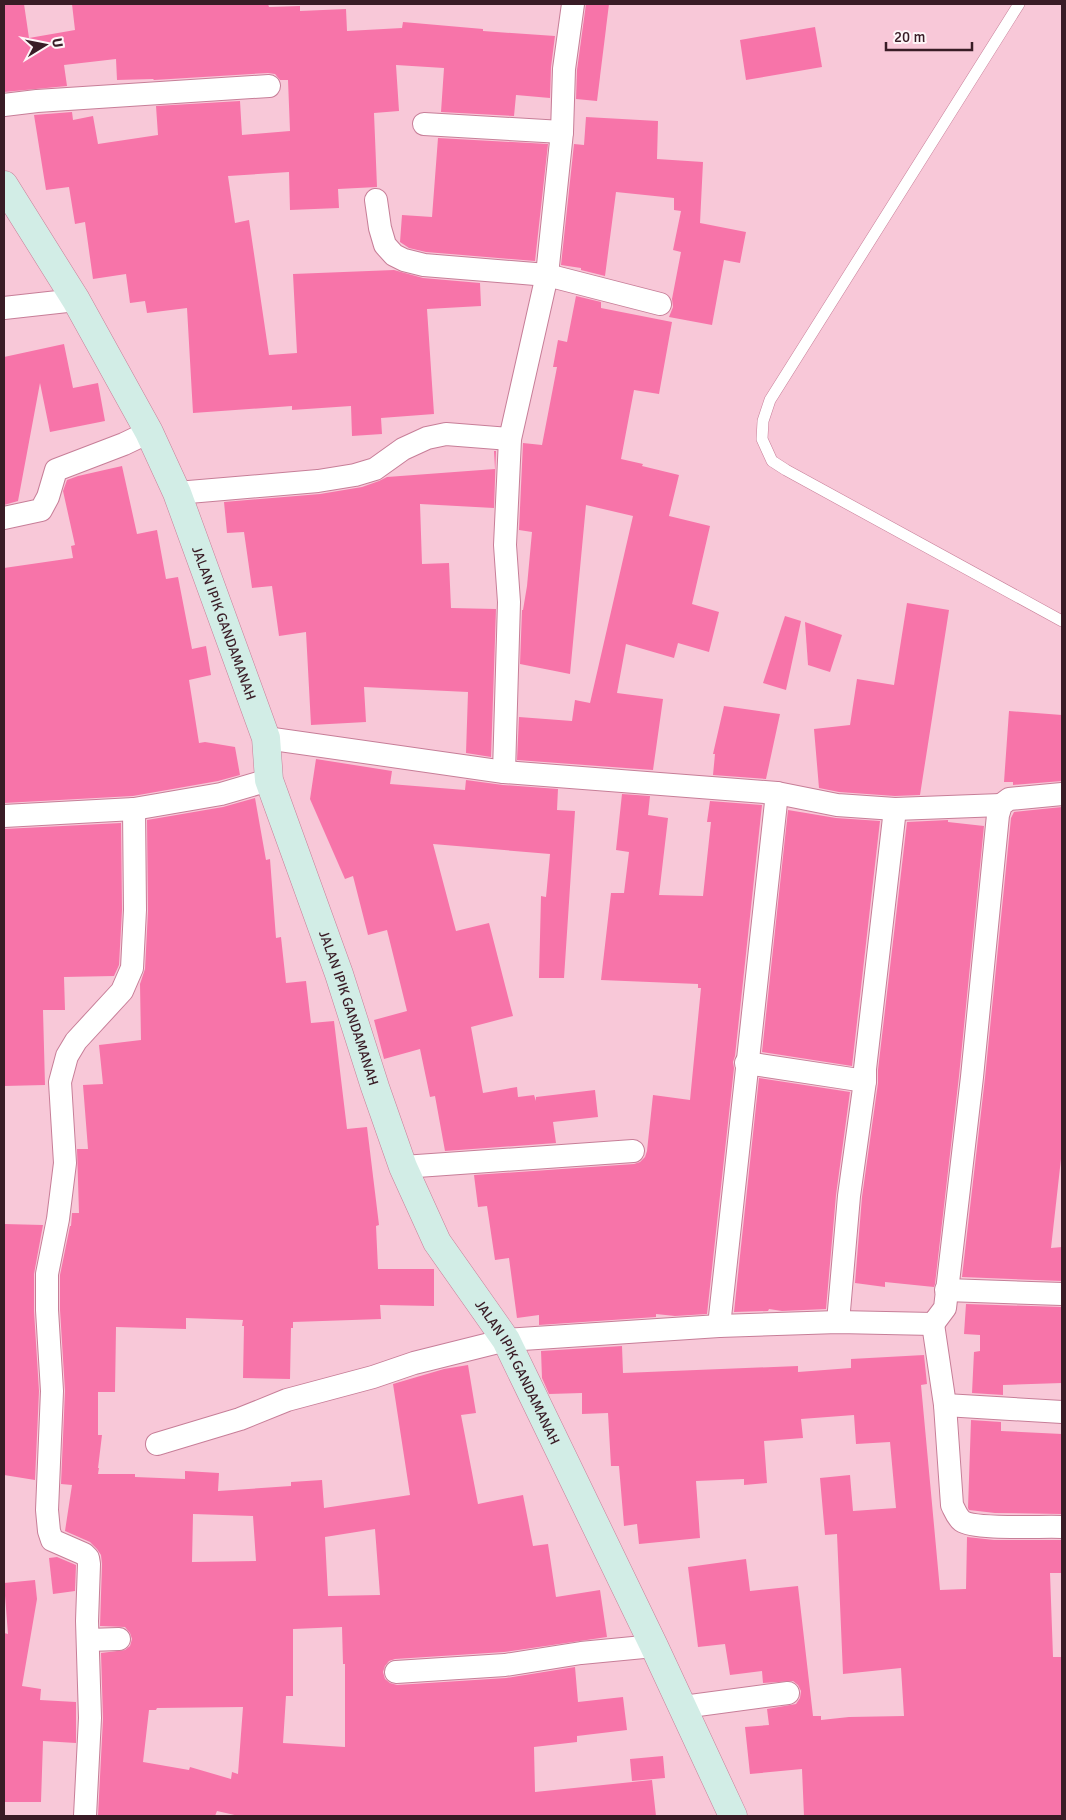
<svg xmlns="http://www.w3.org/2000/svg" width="1066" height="1820" viewBox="0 0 1066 1820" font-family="Signika,sans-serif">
<rect width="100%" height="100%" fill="#f8c8d8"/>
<g fill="#f774a9" fill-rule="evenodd">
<path d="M 4,4 L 24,4 L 29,38 L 75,30 L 72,4 L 268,4 L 269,7 L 300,6 L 300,11 L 346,9 L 347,31 L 402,28 L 403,22 L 483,29 L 483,31 L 555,36 L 551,67 L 550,98 L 516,95 L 514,116 L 441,112 L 444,68 L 396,65 L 399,111 L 374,113 L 377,187 L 338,189 L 339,208 L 290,210 L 289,172 L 228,176 L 235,223 L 249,220 L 269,355 L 297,353 L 293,274 L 394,270 L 423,278 L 480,283 L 481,306 L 427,309 L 434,414 L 381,418 L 382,434 L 352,436 L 351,406 L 292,410 L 292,406 L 193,413 L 187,308 L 147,313 L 145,301 L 130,303 L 126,274 L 93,279 L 85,222 L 75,224 L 69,187 L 46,190 L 34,115 L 72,112 L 73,120 L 93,116 L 98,144 L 158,135 L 156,106 L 240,101 L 242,135 L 290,131 L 288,80 L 280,80 L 275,74 L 268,73 L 154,80 L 153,79 L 117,80 L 116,59 L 64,65 L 67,86 L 4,92 Z"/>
<path d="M 586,4 L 609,4 L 597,101 L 576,99 L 577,70 Z"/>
<path d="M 815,27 L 822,67 L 746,80 L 740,40 Z"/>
<path d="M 586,117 L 658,121 L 657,159 L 703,162 L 700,223 L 746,232 L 740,263 L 724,260 L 712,325 L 669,317 L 673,307 L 672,299 L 681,252 L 673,250 L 681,211 L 674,210 L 674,198 L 616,192 L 605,276 L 581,270 L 581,268 L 561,265 L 574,144 L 584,145 Z"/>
<path d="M 438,138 L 548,144 L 535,261 L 426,252 L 409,248 L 400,242 L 402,215 L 432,217 Z"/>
<path d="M 576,296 L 601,302 L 601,308 L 672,322 L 659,394 L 634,390 L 621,459 L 643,464 L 642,466 L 679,475 L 669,516 L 710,526 L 692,604 L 719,612 L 709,652 L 678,643 L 674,658 L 626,644 L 617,693 L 663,699 L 653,770 L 517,760 L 519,717 L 572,721 L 575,700 L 590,703 L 633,516 L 586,505 L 570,674 L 520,664 L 522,610 L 523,610 L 527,586 L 532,532 L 519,530 L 523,443 L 542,445 L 557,367 L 553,367 L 558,340 L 567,342 Z"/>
<path d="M 64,344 L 73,388 L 98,383 L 105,421 L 50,432 L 40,383 L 18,501 L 4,505 L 4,357 Z"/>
<path d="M 494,451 L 496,451 L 494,508 L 420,504 L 422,564 L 449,563 L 451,608 L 496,609 L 491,757 L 466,753 L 468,692 L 364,687 L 366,722 L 311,725 L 306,632 L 279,636 L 272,586 L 252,588 L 244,532 L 227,533 L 224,502 L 320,494 L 362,487 L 379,481 L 387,477 L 495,469 Z"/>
<path d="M 122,466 L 137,534 L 157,530 L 166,579 L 178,577 L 192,649 L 206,646 L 211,675 L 189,680 L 199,743 L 205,742 L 235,747 L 240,775 L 218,781 L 133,796 L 4,803 L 4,568 L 73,558 L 71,546 L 75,545 L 63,491 L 67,480 L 78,476 Z"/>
<path d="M 907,603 L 949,610 L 920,795 L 895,796 L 839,792 L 819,788 L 814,729 L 850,725 L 857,679 L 894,685 Z"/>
<path d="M 785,616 L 801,621 L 786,690 L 763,683 Z"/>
<path d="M 805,622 L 842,635 L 830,672 L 808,665 Z"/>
<path d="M 724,706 L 780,714 L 766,779 L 713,775 L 715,754 L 713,754 Z"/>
<path d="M 1009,711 L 1062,715 L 1062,781 L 1013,785 L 1013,782 L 1004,782 Z"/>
<path d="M 316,759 L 392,771 L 390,784 L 465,790 L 466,780 L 503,785 L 558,789 L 557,810 L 575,811 L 564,978 L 539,978 L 541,896 L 546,897 L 550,854 L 433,844 L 456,931 L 489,923 L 513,1016 L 471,1027 L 483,1093 L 517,1087 L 518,1097 L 534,1095 L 536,1101 L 536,1097 L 595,1090 L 598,1117 L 553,1122 L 556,1143 L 445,1151 L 435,1096 L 430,1097 L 420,1049 L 384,1059 L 374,1020 L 407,1011 L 387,930 L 368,935 L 353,876 L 345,879 L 310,799 Z"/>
<path d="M 622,794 L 650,796 L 648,815 L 668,818 L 659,895 L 703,896 L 711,822 L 707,822 L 710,801 L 762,805 L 735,1056 L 733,1062 L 734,1068 L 707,1314 L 675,1316 L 656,1314 L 656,1317 L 539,1325 L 539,1315 L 517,1318 L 509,1258 L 495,1260 L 487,1206 L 478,1207 L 474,1175 L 634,1164 L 640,1162 L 645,1157 L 647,1151 L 653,1095 L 690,1100 L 701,988 L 698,988 L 698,984 L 601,980 L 611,893 L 624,893 L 629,852 L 616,850 Z"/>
<path d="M 255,798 L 266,860 L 270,859 L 276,938 L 281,937 L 286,983 L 306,981 L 311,1023 L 334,1021 L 347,1129 L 367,1127 L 379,1225 L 376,1226 L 378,1269 L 434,1269 L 434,1306 L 380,1305 L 381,1319 L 293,1322 L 293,1328 L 291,1328 L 290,1379 L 243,1378 L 244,1326 L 242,1326 L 243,1320 L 186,1318 L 186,1329 L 116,1327 L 115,1392 L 98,1392 L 98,1435 L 102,1435 L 98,1468 L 99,1468 L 98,1474 L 135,1474 L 135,1477 L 185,1479 L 185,1471 L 219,1473 L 218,1491 L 291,1486 L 291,1482 L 322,1480 L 324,1508 L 410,1495 L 393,1384 L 444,1369 L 468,1365 L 476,1413 L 461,1415 L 478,1504 L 523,1495 L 533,1546 L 548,1544 L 556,1597 L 600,1590 L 607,1637 L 504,1652 L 395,1659 L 389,1661 L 385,1666 L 383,1672 L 385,1679 L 390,1683 L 397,1685 L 506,1678 L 575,1667 L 578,1702 L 623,1697 L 627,1730 L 577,1736 L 577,1742 L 534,1747 L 535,1792 L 652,1780 L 656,1816 L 239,1816 L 217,1811 L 215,1816 L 98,1816 L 103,1719 L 101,1653 L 125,1650 L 130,1646 L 132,1639 L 130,1633 L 125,1627 L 100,1626 L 102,1564 L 101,1555 L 97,1549 L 90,1542 L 65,1531 L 72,1485 L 61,1484 L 65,1391 L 60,1310 L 60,1275 L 70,1226 L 71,1226 L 72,1213 L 79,1213 L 77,1149 L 88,1149 L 83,1085 L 103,1084 L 99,1045 L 141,1040 L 140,984 L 145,969 L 148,911 L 147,820 L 223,807 ZM 193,1514 L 253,1516 L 256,1561 L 192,1562 ZM 375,1529 L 380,1595 L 328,1596 L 325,1537 ZM 342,1627 L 343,1664 L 345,1664 L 345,1747 L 283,1743 L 286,1696 L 293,1696 L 293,1629 ZM 243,1707 L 238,1774 L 232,1772 L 231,1779 L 190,1767 L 189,1770 L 143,1762 L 149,1710 L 156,1710 L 157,1708 Z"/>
<path d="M 1062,807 L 1062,1150 L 1051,1248 L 1062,1247 L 1062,1281 L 962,1277 L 985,1078 L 1011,818 L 1014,812 Z"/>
<path d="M 788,810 L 836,818 L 880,821 L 852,1066 L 762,1052 Z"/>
<path d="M 948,820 L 948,822 L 984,826 L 959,1076 L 935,1284 L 934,1287 L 885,1282 L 885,1287 L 855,1283 L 862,1197 L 878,1083 L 878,1070 L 907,822 Z"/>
<path d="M 121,823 L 122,910 L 119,965 L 114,976 L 64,977 L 65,1010 L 43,1010 L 45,1085 L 4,1086 L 4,1032 L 5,1032 L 4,829 Z"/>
<path d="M 759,1078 L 850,1092 L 836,1195 L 826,1309 L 782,1311 L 769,1309 L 768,1311 L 734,1312 Z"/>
<path d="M 4,1224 L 43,1225 L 34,1274 L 34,1311 L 39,1391 L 35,1480 L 4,1475 Z"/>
<path d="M 966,1304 L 1062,1307 L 1062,1383 L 1003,1385 L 1003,1395 L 972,1393 L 974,1352 L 980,1351 L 980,1335 L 964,1334 Z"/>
<path d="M 622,1346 L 623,1373 L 798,1366 L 798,1372 L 851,1368 L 851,1359 L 924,1355 L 927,1384 L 921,1385 L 940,1590 L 966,1589 L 967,1537 L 994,1540 L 1062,1540 L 1062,1573 L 1050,1573 L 1053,1657 L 1062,1657 L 1062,1816 L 804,1816 L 802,1769 L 750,1774 L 745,1727 L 769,1725 L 767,1709 L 796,1704 L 800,1698 L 801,1691 L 798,1685 L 793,1681 L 763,1683 L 762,1671 L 730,1675 L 725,1644 L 698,1647 L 688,1567 L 746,1559 L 750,1591 L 798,1586 L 813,1716 L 821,1716 L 821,1720 L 849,1717 L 904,1716 L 901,1668 L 843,1674 L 837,1534 L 825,1535 L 820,1478 L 850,1475 L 853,1511 L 896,1508 L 890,1442 L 856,1444 L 854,1415 L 801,1419 L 803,1438 L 764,1441 L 767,1483 L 744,1485 L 744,1479 L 696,1481 L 700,1538 L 639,1544 L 637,1524 L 624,1526 L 619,1466 L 611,1466 L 608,1413 L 582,1414 L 582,1393 L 549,1394 L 542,1378 L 541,1351 Z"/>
<path d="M 971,1420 L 1001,1422 L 1001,1431 L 1062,1434 L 1062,1514 L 995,1513 L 969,1510 L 968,1508 Z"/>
<path d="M 57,1557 L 76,1565 L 75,1591 L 53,1594 L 49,1558 Z"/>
<path d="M 35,1580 L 37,1599 L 22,1686 L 41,1689 L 40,1700 L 76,1702 L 76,1743 L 43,1741 L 41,1802 L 4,1802 L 4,1633 L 8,1634 L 4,1583 Z"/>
<path d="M 663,1756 L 665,1778 L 632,1781 L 630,1759 Z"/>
</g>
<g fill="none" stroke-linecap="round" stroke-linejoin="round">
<g stroke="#c77e98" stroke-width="12">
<path id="lane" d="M 1019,4 L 770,400 L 763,421 L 762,439 L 772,461 L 786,470 L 1062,621"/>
</g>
<g stroke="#c77e98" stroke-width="24">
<g id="street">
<path d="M 4,105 L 37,101 L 269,86"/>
<path d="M 424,124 L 562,132"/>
<path d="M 376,200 L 380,228 L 385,245 L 394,255 L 404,260 L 424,265 L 547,275 L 660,304"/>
<path d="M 4,308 L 76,300"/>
<path d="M 177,493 L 318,481 L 355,475 L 375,469 L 403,449 L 427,438 L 446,434 L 510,439"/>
<path d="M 4,518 L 41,510 L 48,497 L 56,470 L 124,444 L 149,432"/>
<path d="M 266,738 L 504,772 L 777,793 L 837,805 L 895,809 L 1001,805"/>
<path d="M 504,772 L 509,602 L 505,545 L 510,439 L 547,275 L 562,132 L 564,69 L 573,4"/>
<path d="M 4,816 L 134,809 L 221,794 L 269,780"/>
<path d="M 746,1063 L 865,1081"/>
<path d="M 403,1167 L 633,1151"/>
<path d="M 946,1290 L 1062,1294"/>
<path d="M 838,1322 L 849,1196 L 865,1081 L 865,1069 L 895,809"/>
<path d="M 933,1324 L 945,1405 L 952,1505 C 955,1511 957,1517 962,1521 C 975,1530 1043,1526 1062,1527"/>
<path d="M 719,1326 L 777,793"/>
<path d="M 945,1405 L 1062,1412"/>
<path d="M 157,1444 L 240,1419 L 287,1400 L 373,1377 L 414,1363 L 506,1340 L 719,1326 L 838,1322 L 933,1324 L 945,1308 L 972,1077 L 998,815 L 1001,805 L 1009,799 L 1062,794"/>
<path d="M 88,1640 L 119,1639"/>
<path d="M 396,1672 L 505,1665 L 581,1653 L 654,1646"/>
<path d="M 683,1707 L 788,1693"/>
<path d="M 85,1816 L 90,1718 L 87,1621 L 89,1564 L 88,1558 L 84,1554 L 52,1540 L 49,1531 L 47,1510 L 52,1391 L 47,1310 L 47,1274 L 58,1219 L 65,1163 L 60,1082 L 67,1056 L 76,1041 L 122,991 L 132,968 L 135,910 L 134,809"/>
</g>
</g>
<g stroke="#c77e98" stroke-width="29">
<g id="secondary">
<path id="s1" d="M 4,185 L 76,300 L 149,432 L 177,493 L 266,738 L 269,780 L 339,974 L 375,1087 L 403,1167 L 437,1242 L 506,1340 L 654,1646 L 733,1816"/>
</g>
</g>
<use href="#lane" stroke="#fff" stroke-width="11"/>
<use href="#street" stroke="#fff" stroke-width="22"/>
<use href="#secondary" stroke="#d2ede6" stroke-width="28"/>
</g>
<g text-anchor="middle" stroke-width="5" stroke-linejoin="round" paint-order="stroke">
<g font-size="14" fill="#391c26" stroke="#fef6f8">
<text dy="5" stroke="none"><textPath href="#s1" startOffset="492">JALAN IPIK GANDAMANAH</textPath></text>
<text dy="5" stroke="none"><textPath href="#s1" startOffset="898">JALAN IPIK GANDAMANAH</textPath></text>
<text dy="5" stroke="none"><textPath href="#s1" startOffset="1302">JALAN IPIK GANDAMANAH</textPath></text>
</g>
</g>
<rect width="1066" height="1820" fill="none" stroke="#391c26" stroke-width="10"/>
<g transform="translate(45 45) rotate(80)" stroke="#fef6f8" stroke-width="4" paint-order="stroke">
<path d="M0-4L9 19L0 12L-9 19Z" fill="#391c26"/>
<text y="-8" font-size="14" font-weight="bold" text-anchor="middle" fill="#391c26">U</text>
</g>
<path d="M886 42v8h86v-8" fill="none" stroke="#391c26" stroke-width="2.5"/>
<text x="894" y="42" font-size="15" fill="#391c26" stroke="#fef6f8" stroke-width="4" paint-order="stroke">20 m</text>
</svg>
